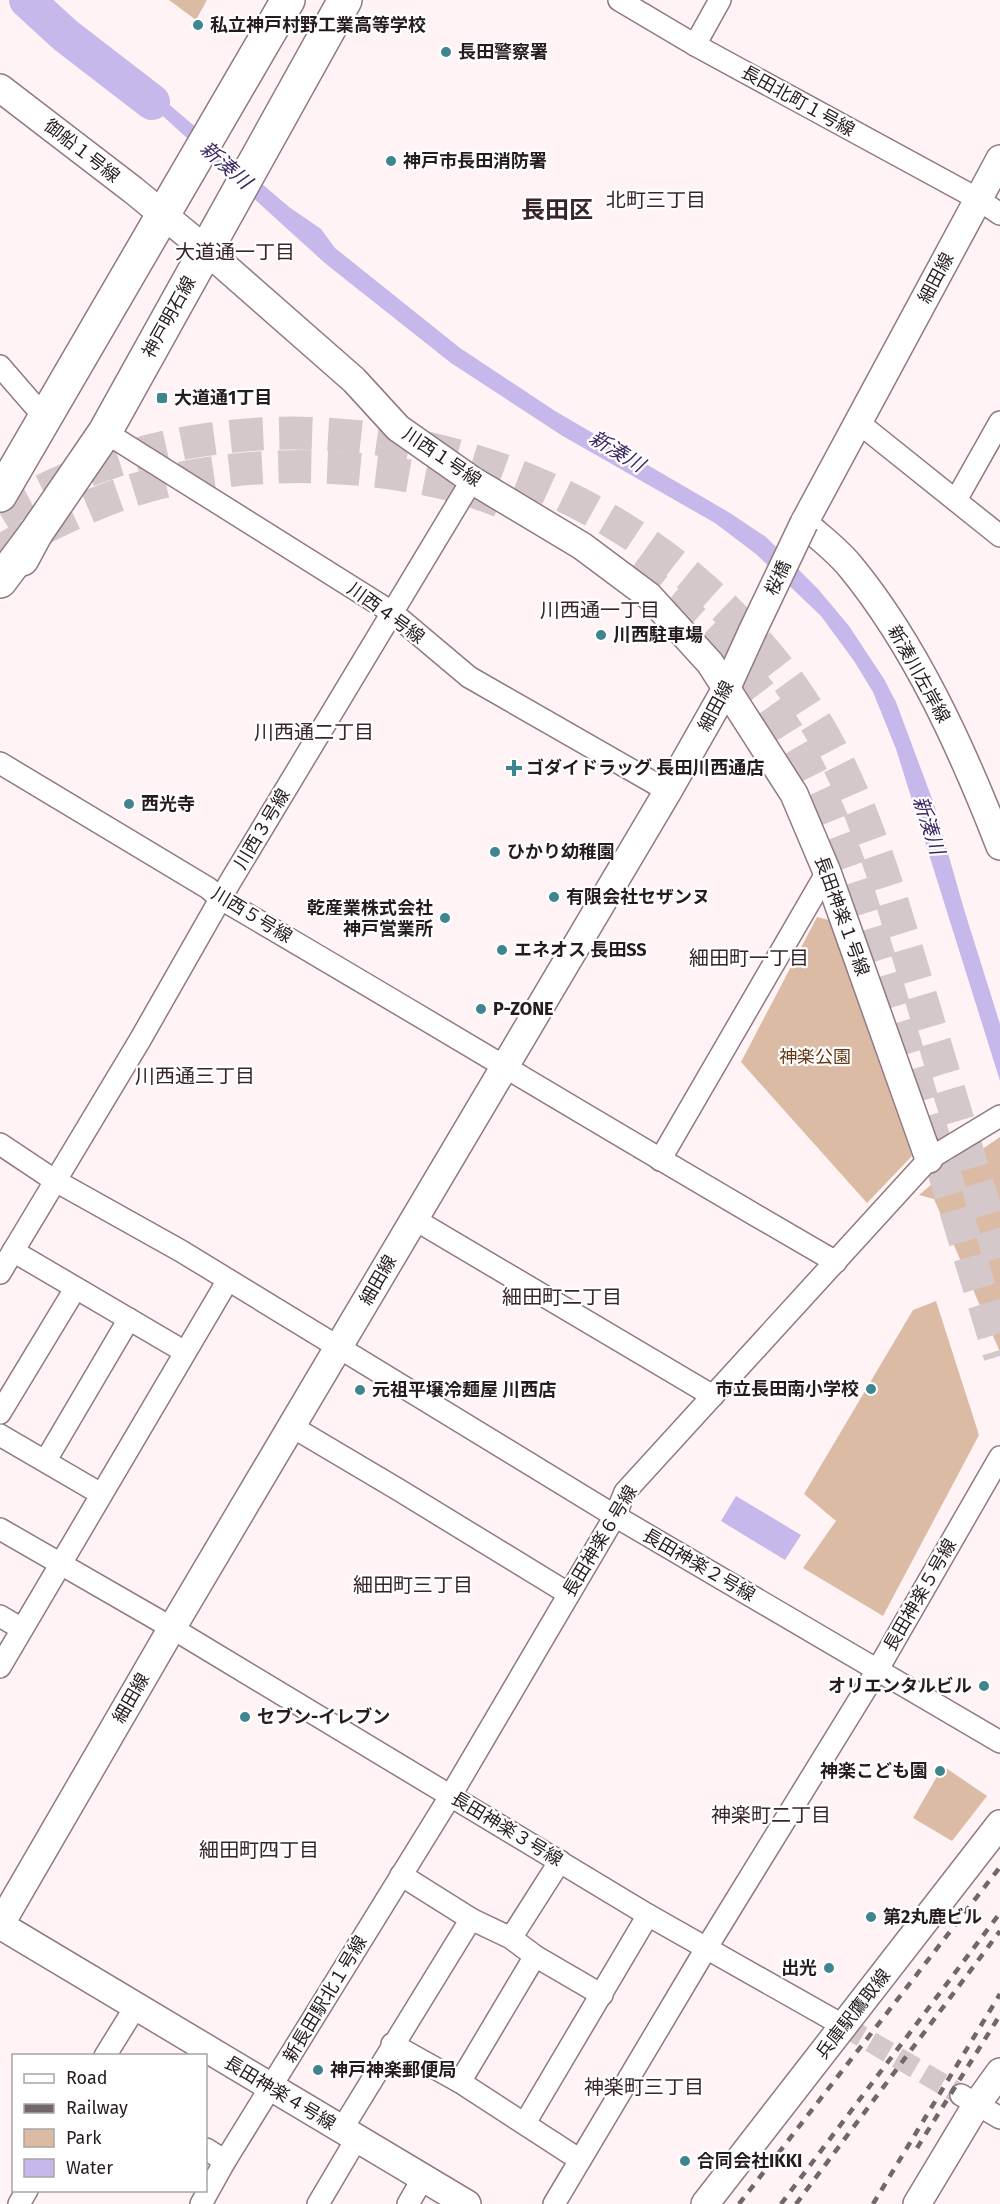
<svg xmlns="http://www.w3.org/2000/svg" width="1000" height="2204" viewBox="0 0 1000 2204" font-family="'Fira Sans','Noto Sans JP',sans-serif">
<rect width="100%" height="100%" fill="#fff3f6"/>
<g fill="#dcbba5">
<path d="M 169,0 L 207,0 L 196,20 Z"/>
<path d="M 817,917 L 829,920 L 912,1156 L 867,1203 L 741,1062 Z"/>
<path d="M 1000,1137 L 1000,1352 L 934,1199 L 919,1195 L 938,1179 Z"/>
<path d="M 936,1301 L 979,1435 L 883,1616 L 803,1568 L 836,1521 L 804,1494 L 913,1310 Z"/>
<path d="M 943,1766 L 987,1796 L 952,1841 L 913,1818 Z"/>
</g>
<g fill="#c6b8eb">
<path d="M 28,0 L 47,0 L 289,207 L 321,229 L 335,248 L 460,348 L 555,411 L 730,513 L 766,537 L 818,589 L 849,626 L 884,679 L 896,702 L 934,804 L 963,906 L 1000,1024 L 1000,1081 L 896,749 L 873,692 L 854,661 L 821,616 L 756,554 L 715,523 L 561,435 L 451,363 L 326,264 L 70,32 Z"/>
<path d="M 736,1496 L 801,1535 L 785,1560 L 721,1521 Z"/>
</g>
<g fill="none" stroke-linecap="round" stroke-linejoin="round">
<path stroke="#c6b8eb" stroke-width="36" d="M 27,0 L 65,35 L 152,102"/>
<path stroke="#d4c8cb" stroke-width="21" stroke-dasharray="21 10" stroke-linecap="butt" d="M 844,2026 L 961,2095"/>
<g stroke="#d4c8cb" stroke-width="33" stroke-dasharray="33 16" stroke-linecap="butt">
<path d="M 0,514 C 273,347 647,450 813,718 C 863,798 890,894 917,984 C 944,1075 972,1167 1000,1258"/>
<path d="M 0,551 C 51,523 106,495 163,482 C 256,460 360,462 452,485 C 468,489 484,495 500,501"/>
<path d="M 631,569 C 706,624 770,691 812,776 C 836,824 853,875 869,925 L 1000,1356"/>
</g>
<g stroke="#927981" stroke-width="24">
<g id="minor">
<path d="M 619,0 L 695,45 L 978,199 L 1000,214"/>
<path d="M 695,45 L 720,0"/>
<path d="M 0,366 L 45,418"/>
<path d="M 859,423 L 1000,536"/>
<path d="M 105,432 L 393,613 L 469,677 L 668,791"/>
<path d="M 956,500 L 1000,422"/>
<path d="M 0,763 L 208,888 L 221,899 C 427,1019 630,1143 836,1262"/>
<path d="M 0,1144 L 54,1180 L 181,1251 L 615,1516 L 1000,1742"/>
<path d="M 660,1160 L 827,872"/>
<path d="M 414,1219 L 713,1396"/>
<path d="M 13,1251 L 185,1352"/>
<path d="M 0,1273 L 140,1040 L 230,882 L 472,480"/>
<path d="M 0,1413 L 75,1289"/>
<path d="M 291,1426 L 399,1490 L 569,1594"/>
<path d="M 0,1435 L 101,1494"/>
<path d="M 46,1460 L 129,1319"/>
<path d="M 0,1529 L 172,1628 L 648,1915 L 844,2026"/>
<path d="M 0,1616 L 22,1629"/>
<path d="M 0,1667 L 228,1280"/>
<path d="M 401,1875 L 471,1919 L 511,1938 L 535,1956 L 602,1995"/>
<path d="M 511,1938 L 560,1861"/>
<path d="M 392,2044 L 460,2082 L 580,2160"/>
<path d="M 105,2056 L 136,2006"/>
<path d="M 460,2082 L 535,1956"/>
<path d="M 961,2095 L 1000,2118"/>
<path d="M 525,2123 L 648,1915"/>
<path d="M 342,2129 L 471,1919"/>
<path d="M 206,2149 L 225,2161"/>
<path d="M 19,2204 L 27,2190"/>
<path d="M 201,2204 L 225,2161 L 451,1795 L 615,1516 L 625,1492 L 929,1159 L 1000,1116"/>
<path d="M 318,2204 L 357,2138"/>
<path d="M 408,2204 L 423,2178"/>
<path d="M 554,2204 L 707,1947 L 878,1669 L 1000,1457"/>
</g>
</g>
<g stroke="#927981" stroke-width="30">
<g id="tertiary">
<path d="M 0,88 L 133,190 L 206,250 L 354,380 L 398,428 L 472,480 L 582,546 L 649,596 L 710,663 L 794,794 L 827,872 L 929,1159"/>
<path d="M 1000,159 L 804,523 C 819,537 837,550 850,566 C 916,646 963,751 1000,846"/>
<path d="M 0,1925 L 172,1628 L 668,791 L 727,687 L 752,632"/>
<path d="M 0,1925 L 467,2204"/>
<path d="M 705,2204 L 1000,1824"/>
<path d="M 917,2204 L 977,2104 L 1000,2072"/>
</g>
</g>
<g stroke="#927981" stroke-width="36">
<g id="primary">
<path d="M 0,495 L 288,0"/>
<path d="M 22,559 L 36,533 L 105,432 L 345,0"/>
</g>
</g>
<g stroke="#927981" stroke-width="36">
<path id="motorway" d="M 0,581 L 36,533"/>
</g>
<use href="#minor" stroke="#fff" stroke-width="21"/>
<use href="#tertiary" stroke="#fff" stroke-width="27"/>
<use href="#primary" stroke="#fff" stroke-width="33"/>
<use href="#motorway" stroke="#fff" stroke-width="33"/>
<g stroke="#71676a" stroke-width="4.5" stroke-dasharray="8 8" stroke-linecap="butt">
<path d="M 917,2148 L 1000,2015"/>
<path d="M 739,2204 L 1000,1867"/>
<path d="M 781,2204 L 1000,1913"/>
<path d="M 796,2204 L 1000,1931"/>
<path d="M 873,2204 L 1000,1994"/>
</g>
<g stroke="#927981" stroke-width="30" stroke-linecap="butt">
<path id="tertiary-bridge" d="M 752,632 L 804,523"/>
</g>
<use href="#tertiary-bridge" stroke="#fff" stroke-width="27"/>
</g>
<g fill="#3f8590" stroke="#fff" stroke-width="2">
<circle cx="198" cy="25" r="6"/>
<circle cx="446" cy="52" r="6"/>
<circle cx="391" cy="161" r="6"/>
<rect x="156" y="392" width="12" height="12" rx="3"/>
<circle cx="601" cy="635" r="6"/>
<path d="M511 759h6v6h6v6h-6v6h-6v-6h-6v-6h6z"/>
<circle cx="129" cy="804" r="6"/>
<circle cx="495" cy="852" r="6"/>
<circle cx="554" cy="897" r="6"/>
<circle cx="445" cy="918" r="6"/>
<circle cx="502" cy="950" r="6"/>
<circle cx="481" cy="1009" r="6"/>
<circle cx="871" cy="1389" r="6"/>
<circle cx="360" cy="1390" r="6"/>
<circle cx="984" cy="1686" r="6"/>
<circle cx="245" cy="1717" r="6"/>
<circle cx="940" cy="1771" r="6"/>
<circle cx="871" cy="1917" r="6"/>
<circle cx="829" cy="1968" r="6"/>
<circle cx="318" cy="2070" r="6"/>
<circle cx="685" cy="2161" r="6"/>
</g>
<g text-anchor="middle" stroke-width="4.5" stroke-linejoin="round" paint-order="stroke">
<g font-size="18" font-weight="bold" fill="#261c1f" stroke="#fff" text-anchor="start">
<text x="210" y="31">私立神戸村野工業高等学校</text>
<text x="458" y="58">長田警察署</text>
<text x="403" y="167">神戸市長田消防署</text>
<text x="174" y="404">大道通1丁目</text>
<text x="613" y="641">川西駐車場</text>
<text x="526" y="774">ゴダイドラッグ 長田川西通店</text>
<text x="141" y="810">西光寺</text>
<text x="507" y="858">ひかり幼稚園</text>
<text x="566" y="903">有限会社セザンヌ</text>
<text x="433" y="914" text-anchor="end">乾産業株式会社<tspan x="433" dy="21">神戸営業所</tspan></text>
<text x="514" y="956">エネオス 長田SS</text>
<text x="493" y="1015">P-ZONE</text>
<text x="859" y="1395" text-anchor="end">市立長田南小学校</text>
<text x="372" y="1396">元祖平壌冷麺屋 川西店</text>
<text x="972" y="1692" text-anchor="end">オリエンタルビル</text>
<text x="257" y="1723">セブン-イレブン</text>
<text x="928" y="1777" text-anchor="end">神楽こども園</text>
<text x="883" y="1923">第2丸鹿ビル</text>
<text x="817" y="1974" text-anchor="end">出光</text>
<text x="330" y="2076">神戸神楽郵便局</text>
<text x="697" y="2167">合同会社IKKI</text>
</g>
<g font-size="18" fill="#261c1f" stroke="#fff">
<text transform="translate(798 101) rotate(29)" y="6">長田北町１号線</text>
<text transform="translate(82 151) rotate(38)" y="6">御船１号線</text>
<text transform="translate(936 278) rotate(-62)" y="6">細田線</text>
<text transform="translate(169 317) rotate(-61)" y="6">神戸明石線</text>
<text transform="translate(442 457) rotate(34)" y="6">川西１号線</text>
<text transform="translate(778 578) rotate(-65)" y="6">桜橋</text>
<text transform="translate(386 613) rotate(36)" y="6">川西４号線</text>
<text transform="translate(919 674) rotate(61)" y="6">新湊川左岸線</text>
<text transform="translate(716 706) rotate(-62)" y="6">細田線</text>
<text transform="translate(262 829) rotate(-59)" y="6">川西３号線</text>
<text transform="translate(252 915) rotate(31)" y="6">川西５号線</text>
<text transform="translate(842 916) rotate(70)" y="6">長田神楽１号線</text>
<text transform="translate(378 1280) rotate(-60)" y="6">細田線</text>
<text transform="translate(600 1541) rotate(-59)" y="6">長田神楽６号線</text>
<text transform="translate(699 1565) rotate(30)" y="6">長田神楽２号線</text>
<text transform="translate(920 1595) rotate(-60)" y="6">長田神楽５号線</text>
<text transform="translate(131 1698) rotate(-60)" y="6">細田線</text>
<text transform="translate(507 1829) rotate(31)" y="6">長田神楽３号線</text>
<text transform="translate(325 1999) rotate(-59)" y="6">新長田駅北１号線</text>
<text transform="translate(853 2014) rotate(-52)" y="6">兵庫駅鷹取線</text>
<text transform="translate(280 2093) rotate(31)" y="6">長田神楽４号線</text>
</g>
<g font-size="18" fill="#663814" stroke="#fff">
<text x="815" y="1063">神楽公園</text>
</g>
<g font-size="20" font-style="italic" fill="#3e2864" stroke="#fff">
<text transform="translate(226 165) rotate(41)" y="7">新湊川</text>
<text transform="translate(617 451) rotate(31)" y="7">新湊川</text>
<text transform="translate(929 825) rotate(72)" y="7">新湊川</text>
</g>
<g font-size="20" fill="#39242b" stroke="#fff">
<text x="656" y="207">北町三丁目</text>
<text x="235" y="259">大道通一丁目</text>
<text x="600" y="617">川西通一丁目</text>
<text x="314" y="739">川西通二丁目</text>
<text x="749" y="965">細田町一丁目</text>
<text x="195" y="1083">川西通三丁目</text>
<text x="562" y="1304">細田町二丁目</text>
<text x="413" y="1592">細田町三丁目</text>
<text x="771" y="1822">神楽町二丁目</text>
<text x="259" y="1857">細田町四丁目</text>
<text x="644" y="2094">神楽町三丁目</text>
</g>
<g font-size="24" font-weight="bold" fill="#39242b" stroke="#fff">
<text x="557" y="218">長田区</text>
</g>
</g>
<rect x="12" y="2054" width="195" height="138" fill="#ffffff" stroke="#a8a4a5" stroke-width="1.5"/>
<rect x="24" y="2074" width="30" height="9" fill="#ffffff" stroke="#a8a4a5" stroke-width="1.5"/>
<text x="66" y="2084" font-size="18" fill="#261c1f">Road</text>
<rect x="24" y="2104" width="30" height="9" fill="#71676a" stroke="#a8a4a5" stroke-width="1.5"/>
<text x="66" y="2114" font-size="18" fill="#261c1f">Railway</text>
<rect x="24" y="2129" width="30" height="18" fill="#dcbba5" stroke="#a8a4a5" stroke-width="1.5"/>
<text x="66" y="2144" font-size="18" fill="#261c1f">Park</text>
<rect x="24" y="2159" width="30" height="18" fill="#c6b8eb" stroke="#a8a4a5" stroke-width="1.5"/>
<text x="66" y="2174" font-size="18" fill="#261c1f">Water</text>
</svg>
